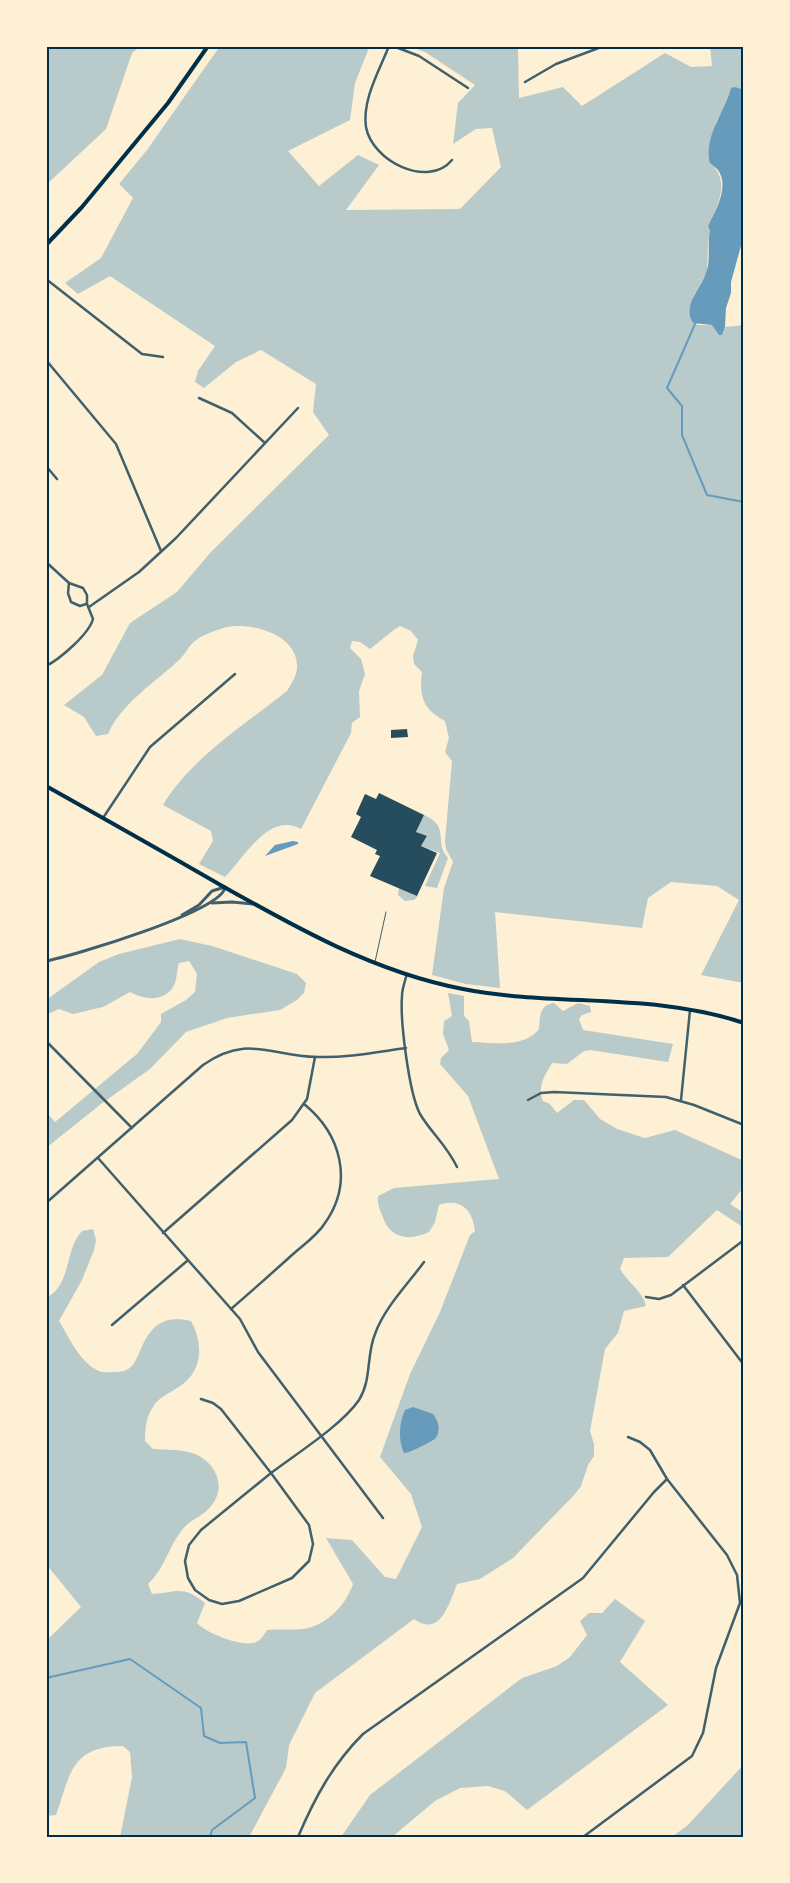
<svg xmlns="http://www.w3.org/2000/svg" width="790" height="1883" viewBox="0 0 790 1883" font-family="Jost,sans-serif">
<rect width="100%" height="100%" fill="#fdf0d5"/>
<g fill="#b9caca">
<path d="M 46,46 L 141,46 L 132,53 L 106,129 L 46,185 Z"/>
<path d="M 220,46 L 369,48 L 355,83 L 350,120 L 288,151 L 319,186 L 358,155 L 379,165 L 346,210 L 460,209 L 501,167 L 492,128 L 476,129 L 453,144 L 458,103 L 475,85 L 425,52 L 408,46 L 525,46 L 518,48 L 519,98 L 563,87 L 582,106 L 665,53 L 691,67 L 712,66 L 710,46 L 744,46 L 744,97 L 741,89 L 731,88 L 728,102 L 716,122 L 710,163 C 731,181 718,205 708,226 L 710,231 L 708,243 L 707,272 L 693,297 L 697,325 L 712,325 L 722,334 L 725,327 L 744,325 L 744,983 L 701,975 L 739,900 L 717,886 L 671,882 L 648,898 L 642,928 L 495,912 L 500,988 L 466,984 L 432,975 L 444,888 L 453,862 L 446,849 L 445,841 L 452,761 L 445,752 L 449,738 L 445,721 C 423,709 419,697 422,672 L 414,664 L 413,656 L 418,640 L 411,631 L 400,626 L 395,629 L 370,649 L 360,642 L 352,641 L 350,648 L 361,659 L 365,674 L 359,691 L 360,717 L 352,723 L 351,733 L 301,829 C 269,811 243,859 225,877 L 199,864 L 213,841 L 211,831 L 163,805 C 192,757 243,726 287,691 C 291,684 297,676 297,667 C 298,633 248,621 223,628 C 214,631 202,635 195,641 C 189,645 186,653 181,658 C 156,682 121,703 108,734 L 96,736 L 84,717 L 64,705 L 102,675 L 130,623 L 177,592 L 210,553 L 329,435 L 313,412 L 316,384 L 261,350 L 236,362 L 204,388 L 195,382 L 198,371 L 215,346 L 110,276 L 78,294 L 65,283 L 101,258 L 133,198 L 119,184 L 147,150 Z"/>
<path d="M 424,815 C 451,827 433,841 448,858 L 437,888 L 425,886 L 440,853 L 421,846 L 427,837 L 416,832 Z"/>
<path d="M 399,887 L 418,896 L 414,900 L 405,901 L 398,895 Z"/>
<path d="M 180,939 L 212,946 L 297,974 L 306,983 L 304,993 L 297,1000 L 280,1010 L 227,1018 L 186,1032 L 150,1069 L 101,1104 L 46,1148 L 46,1112 L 55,1122 L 137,1054 L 161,1022 L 161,1014 L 186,1000 L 195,992 L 197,974 L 189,961 L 179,963 C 177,969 177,977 175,983 C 167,1002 146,1001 130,992 L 103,1007 L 73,1014 L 59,1009 L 46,1015 L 46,1000 L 99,962 L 119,954 Z"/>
<path d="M 448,993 L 464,996 L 464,1016 L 469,1021 L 472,1042 C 492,1043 525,1048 539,1029 C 540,1017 539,1005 554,1003 L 563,1011 L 578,1003 L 590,1006 L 591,1012 L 582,1015 L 579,1019 L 583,1030 L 673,1044 L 668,1062 L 590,1050 L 584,1051 L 567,1064 L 552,1063 C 545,1075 537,1086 543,1101 L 550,1104 L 557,1113 L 574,1100 L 584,1100 L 600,1119 L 617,1129 L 645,1138 L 675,1130 L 744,1161 L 744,1187 L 730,1204 L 744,1213 L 744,1228 L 717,1210 L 668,1257 L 624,1258 L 620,1269 C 628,1283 642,1290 646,1306 L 624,1311 L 618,1333 L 605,1349 L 590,1431 L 594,1444 L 594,1456 L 588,1465 L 581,1486 L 574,1495 L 513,1558 L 480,1579 L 457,1584 C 449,1604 440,1638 414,1619 L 315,1693 L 289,1745 L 286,1768 L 249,1837 L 120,1837 L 132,1777 L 130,1752 L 123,1746 C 70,1746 70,1776 56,1815 L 46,1816 L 46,1641 L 81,1607 L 46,1564 L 46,1298 C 72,1285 64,1250 82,1231 L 93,1229 L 96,1240 L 94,1250 L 82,1280 L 59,1321 C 69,1337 80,1363 99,1371 C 103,1373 109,1372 114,1372 C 121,1372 127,1371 132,1366 C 136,1362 138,1354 141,1349 C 151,1325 164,1315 191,1321 C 204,1345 203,1373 177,1388 C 168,1394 158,1398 153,1407 C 146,1417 145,1429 145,1441 L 153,1449 C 167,1450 182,1449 195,1454 C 216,1463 227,1487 211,1506 C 203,1517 190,1519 182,1530 C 168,1548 165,1568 148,1584 L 152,1594 C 178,1592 183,1585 205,1603 L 197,1623 C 206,1633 239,1646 253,1643 C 260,1642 263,1636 267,1630 C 279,1629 291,1630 303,1629 C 326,1626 346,1605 353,1584 L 326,1538 L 352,1540 L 385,1577 L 396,1579 L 422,1527 L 411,1494 L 380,1457 L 410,1374 L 440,1312 L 470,1235 L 475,1231 C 473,1211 461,1197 439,1205 L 435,1222 L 429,1232 C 408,1242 389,1238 382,1215 C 379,1208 377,1203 378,1196 L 394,1188 L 499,1179 L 468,1096 L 440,1064 L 441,1058 L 449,1050 L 443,1034 L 444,1021 L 452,1016 Z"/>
<path d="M 615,1599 L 645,1621 L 620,1662 L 668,1705 L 527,1810 L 505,1791 L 488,1786 L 460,1788 L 435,1801 L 392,1837 L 341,1837 L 370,1795 L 522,1678 L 557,1666 L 570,1657 L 587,1635 L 580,1621 L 589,1613 L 602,1613 Z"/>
<path d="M 744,1764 L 744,1837 L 672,1837 L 688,1825 Z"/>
</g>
<g fill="#669bbc">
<path d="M 735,87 L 741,89 L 744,97 L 744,235 L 731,282 L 731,293 L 726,308 L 725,327 L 722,335 L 719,335 L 712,325 L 693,323 C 682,305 700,290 706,273 C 711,261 707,244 710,231 L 708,226 C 715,211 730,187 718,170 C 715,166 709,165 709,159 C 706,132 725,112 731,88 Z"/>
<path d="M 293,841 L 298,842 L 298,844 L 265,856 L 275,845 Z"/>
<path d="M 413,1407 L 433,1414 C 439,1422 441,1431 435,1439 C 428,1443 410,1453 404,1453 C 398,1441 399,1423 405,1410 Z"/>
</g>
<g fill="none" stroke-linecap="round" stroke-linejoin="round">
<g stroke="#669bbc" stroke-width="2">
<path d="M 695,324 L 667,388 L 682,406 L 682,435 L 707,495 L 744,502"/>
<path d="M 46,1678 L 130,1659 L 201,1708 L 204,1736 L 220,1743 L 246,1742 L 255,1798 L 212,1830 L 210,1837"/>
</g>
</g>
<g fill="#264d5e">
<path d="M 407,729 L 408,737 L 391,738 L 391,730 Z"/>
<path d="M 379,793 L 424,815 L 416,832 L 427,836 L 421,846 L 437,853 L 417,896 L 370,876 L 380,856 L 375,854 L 377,850 L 351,837 L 361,817 L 356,814 L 365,794 L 376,799 Z"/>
</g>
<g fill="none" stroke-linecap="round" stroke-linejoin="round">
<path stroke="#3f606c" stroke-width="1" d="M 375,962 L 386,912"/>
<g stroke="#3f606c" stroke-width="2.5">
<path d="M 389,46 C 379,71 362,100 366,127 C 372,161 428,189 452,160"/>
<path d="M 393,46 L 419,56 L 468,88"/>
<path d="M 525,82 L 556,64 L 604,46"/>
<path d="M 46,279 L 142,354 L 163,357"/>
<path d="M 46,360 L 116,444 L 161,551"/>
<path d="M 199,398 L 232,413 L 265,443"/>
<path d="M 46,466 L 57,479"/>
<path d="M 46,562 L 69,583 L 83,588 L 87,595 L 87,604 L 93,619 C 89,634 60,659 46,666"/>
<path d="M 69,583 L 68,593 L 71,602 L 80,606 L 86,604"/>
<path d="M 89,607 L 139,572 L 176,538 L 298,408"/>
<path d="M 103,818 L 150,747 L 235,674"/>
<path d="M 407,974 C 405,981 402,989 402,996 C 400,1021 409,1093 420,1114 C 432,1134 446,1144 457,1167"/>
<path d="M 46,1041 L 132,1128"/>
<path d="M 528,1100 L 541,1093 L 554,1092 L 666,1097 L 694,1105 L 744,1125"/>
<path d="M 681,1100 L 690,1010"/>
<path d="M 98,1158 L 240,1319 L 258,1352 L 383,1518"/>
<path d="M 46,1203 L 203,1065 C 248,1034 270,1056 317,1057 C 347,1058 377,1052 406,1048"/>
<path d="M 163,1233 L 292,1120 L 307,1099 L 315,1057"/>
<path d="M 683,1285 L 744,1365"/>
<path d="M 646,1297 L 659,1299 L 671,1295 L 744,1240"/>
<path d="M 231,1309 C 252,1291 272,1273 292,1255 C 303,1245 317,1236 325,1223 C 354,1182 341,1134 304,1104"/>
<path d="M 112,1325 L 187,1261"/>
<path d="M 201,1399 L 213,1403 L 221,1409 L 271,1473 L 201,1530 L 189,1545 L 185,1561 L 188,1578 L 195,1590 L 209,1600 L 222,1604 L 239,1601 L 292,1578 L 309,1561 L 313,1544 L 309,1525 L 271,1473 C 296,1454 342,1425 359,1400 C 372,1379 366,1356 375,1334 C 384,1308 408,1284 424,1262"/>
<path d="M 298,1837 C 315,1797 333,1764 363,1734 L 583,1578 L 654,1492 L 667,1479"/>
<path d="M 583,1837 L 692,1756 L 703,1733 L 716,1668 L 740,1603 L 737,1575 L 727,1555 L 667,1479 L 650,1450 L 640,1442 L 628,1437"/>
</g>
<g stroke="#3f606c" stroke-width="3">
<path d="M 212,903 L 232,902 L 253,904"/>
<path d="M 46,961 C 72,956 224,911 225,887 L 212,891 L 199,905 L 182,915"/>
</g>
<g stroke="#003049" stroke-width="4">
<path d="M 46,245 L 82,207 L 168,103 L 208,46"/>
<path d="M 46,786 C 103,818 160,850 217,883 C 295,927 374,972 463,989 C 556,1007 652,992 744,1023"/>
</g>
</g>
<rect width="790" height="1883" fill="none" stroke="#fdf0d5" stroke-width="95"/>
<rect x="48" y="48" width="694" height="1788" fill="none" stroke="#003049" stroke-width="2"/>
</svg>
